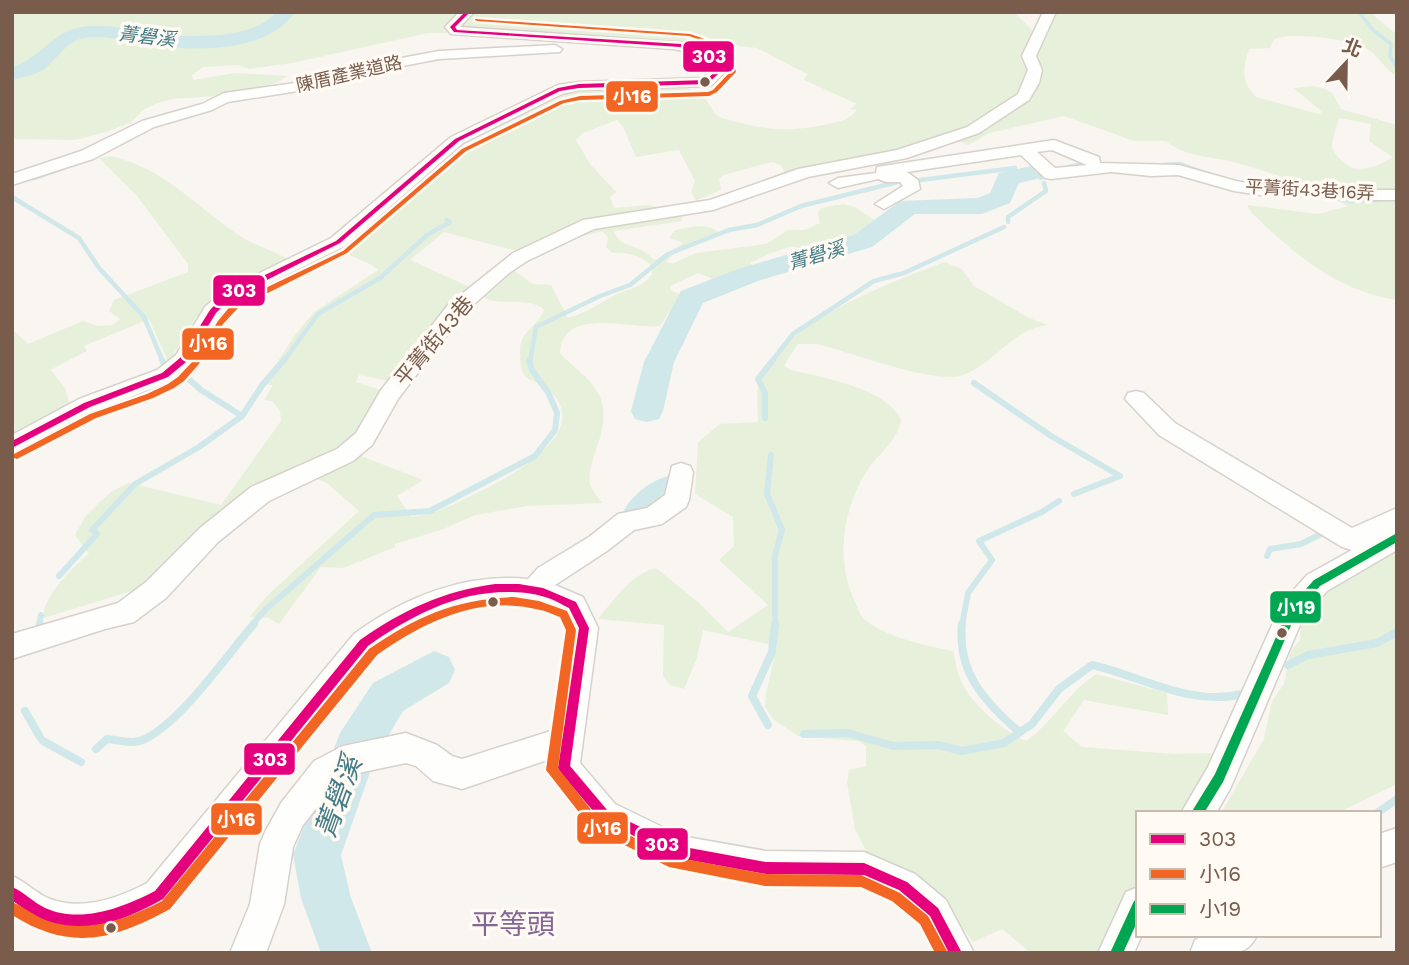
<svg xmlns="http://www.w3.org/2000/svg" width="1409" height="965" viewBox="0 0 1409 965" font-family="'Work Sans','Noto Sans TC',sans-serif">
<rect width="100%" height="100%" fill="#f9f5f0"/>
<g fill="#e7f0db" fill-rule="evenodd">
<path d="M 12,12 L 1014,12 L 1035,33 L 1030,69 L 1019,97 L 944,137 L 906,150 L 787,177 L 781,165 L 772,162 L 723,175 L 719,179 L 721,190 L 696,201 L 691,192 L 695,181 L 679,150 L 636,157 L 623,127 L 617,120 L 583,133 L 576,140 L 590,164 L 616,192 L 610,197 L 614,208 L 650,205 L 657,209 L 618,216 L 521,252 L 444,232 L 410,260 L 472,288 L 442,315 L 389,381 L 359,375 L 356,382 L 380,390 L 367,424 L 354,437 L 151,585 L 44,618 C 40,600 74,565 89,554 L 75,535 L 85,517 L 103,499 L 112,491 L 129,483 L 221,505 L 281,421 L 280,411 L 272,401 L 264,400 L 273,385 L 263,384 L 295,335 L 314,312 L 378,270 C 368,260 354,260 344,251 L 345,246 L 476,140 L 566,94 L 593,89 L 680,86 L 695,91 L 705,98 L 715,114 L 722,118 C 765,130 784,133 829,124 C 840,121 850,120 857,110 L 850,109 L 857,104 L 804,80 L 807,74 L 757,48 L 739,46 L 726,40 L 704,39 L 687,45 L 513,33 L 428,33 L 292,63 L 249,69 L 238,65 L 203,67 L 192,75 L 193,80 L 236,73 L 288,76 L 276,83 L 218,96 L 171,99 L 155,104 L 143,110 L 132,122 L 106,132 L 75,140 L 12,139 Z"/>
<path d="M 1054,12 L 1370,12 L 1397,35 L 1397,76 C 1383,69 1378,53 1364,47 C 1348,39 1288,31 1273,40 L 1270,48 L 1249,49 C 1243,69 1240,80 1256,97 L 1319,114 L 1322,112 L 1294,88 L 1313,86 L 1325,89 L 1332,93 L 1341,109 L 1397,125 L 1397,300 C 1337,291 1294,254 1252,213 L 1247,205 L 1318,214 L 1348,206 C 1315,188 1273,173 1237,163 C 1213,156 1186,158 1166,141 L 1134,141 L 1064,116 L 990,133 L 968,145 L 956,140 L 993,125 L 1028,98 L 1035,54 ZM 1339,118 L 1371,124 L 1369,141 L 1393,157 C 1378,167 1355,176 1341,160 C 1337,156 1333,152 1332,146 C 1332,138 1337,126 1339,118 Z"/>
<path d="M 111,156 C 167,170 192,203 237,234 C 253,245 269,249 286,258 L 282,264 C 260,274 231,282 213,298 C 193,316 185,341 168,361 L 149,319 L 84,346 L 87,351 L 50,370 L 65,388 L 71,408 L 12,438 L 12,329 L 28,344 L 83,321 L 97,326 L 113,325 L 120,319 L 109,311 L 114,300 L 188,272 L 188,264 L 137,196 L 99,158 Z"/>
<path d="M 843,204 L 855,207 L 877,222 L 875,226 C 862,240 834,252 814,253 C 806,253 799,246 792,247 C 779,249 762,257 750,263 L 758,268 L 756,270 L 723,283 L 698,273 L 670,286 L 672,291 L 679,294 L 679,298 L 660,326 C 633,330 562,305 560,353 C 573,368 588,375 598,393 C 616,426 585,459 590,484 C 592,491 598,497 602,503 L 527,506 L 475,515 L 441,530 L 395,544 L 395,547 L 343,568 L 321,567 L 279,624 L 269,618 L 249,617 L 267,596 L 359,511 L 327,483 L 315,478 L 346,458 L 361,456 L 423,480 L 397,496 L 412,517 L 439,511 C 471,495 601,443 551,392 C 534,374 519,389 520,349 C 521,330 540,325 544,309 C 525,295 498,309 481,295 L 513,270 L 533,284 L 551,285 L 568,318 C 585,313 598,305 613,296 C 627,289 643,288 652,274 L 651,265 C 640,255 627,252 612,253 L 606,247 L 608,238 L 603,231 L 569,240 C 601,224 646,214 683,217 L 681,221 L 614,231 C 618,245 630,244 641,250 C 646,252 651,257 655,260 L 684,243 L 669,238 L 675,230 C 692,227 706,222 720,233 L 676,251 L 666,262 L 672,264 L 696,253 L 766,244 L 788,230 L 805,230 L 820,223 L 818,212 L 822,208 Z"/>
<path d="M 944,262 L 962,269 L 974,286 L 1029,318 L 1048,325 C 1013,329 996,361 966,374 C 938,387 850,351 816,344 L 798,344 L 784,365 C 790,372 800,372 809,374 C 838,381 886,391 901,419 C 898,442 878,453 866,472 C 842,511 835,562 856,604 C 858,608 860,615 863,618 C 883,637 928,646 953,651 C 955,659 956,669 960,678 C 969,703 1002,730 1026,741 C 1053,722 1068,693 1096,674 L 1167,693 L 1168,715 L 1084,700 L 1063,731 L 1082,747 L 1174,754 L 1215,753 L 1185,813 L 1138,813 L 1138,883 L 1124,900 L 1099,953 L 1031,953 L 1002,929 L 973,942 L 940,896 L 872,863 L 855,829 L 847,782 L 849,770 L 866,766 L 866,746 L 858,741 L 798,736 L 773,719 L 765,707 L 766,693 L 777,646 L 703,630 L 697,658 L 684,689 L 670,685 L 663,676 L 664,625 L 598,619 C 614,600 631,574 656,568 L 699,603 L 728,632 L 768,605 L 719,560 L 734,546 L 733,517 L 695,494 L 698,442 L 720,424 L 758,422 C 758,412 756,399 758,389 C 770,325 891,283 944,262 Z"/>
<path d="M 1397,545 L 1397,784 L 1337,813 L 1221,813 L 1264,739 L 1272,701 L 1284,684 L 1290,652 L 1300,640 L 1301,620 L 1307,608 L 1340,578 Z"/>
</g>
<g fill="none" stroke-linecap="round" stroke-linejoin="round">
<path stroke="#d0e8ea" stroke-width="3.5" d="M 1359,12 L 1374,31 L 1391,44 L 1390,56 L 1397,68"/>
<g stroke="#d0e8ea" stroke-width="4.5">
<path d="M 1164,165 L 1180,164 L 1204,173"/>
<path d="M 1068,167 L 1091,163"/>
<path d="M 1031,168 L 1041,178"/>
<path d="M 34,178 L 63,168"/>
<path d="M 920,180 L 1015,168"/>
<path d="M 12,197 L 79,238 L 99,268 L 144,317 L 163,362"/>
<path d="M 1328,197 L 1351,201 L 1380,200"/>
<path d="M 1008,222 L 1008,217 L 1046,191 L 1044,183"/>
<path d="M 283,362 L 318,314 L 380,278 L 427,235 L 450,222 L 447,220"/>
<path d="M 530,362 L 536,327 L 600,296 L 630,285 L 668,254 L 729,230 L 757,225 L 801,206 L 902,181"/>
<path d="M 771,362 L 793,334 L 874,281 L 904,273 L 1004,227"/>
</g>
<g stroke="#d0e8ea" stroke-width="6">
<path d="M 162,360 L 164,364"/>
<path d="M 181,372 L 201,390 L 242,416"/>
<path d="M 974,383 L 1051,436 L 1120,476 L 1074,494"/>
<path d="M 765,418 L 765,393 L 758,379 L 773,360"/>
<path d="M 771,455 L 767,494 L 782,530 L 775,556 L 775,625"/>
<path d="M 1267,556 L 1270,549 L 1301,544 L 1325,532"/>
<path d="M 59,576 L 97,534 L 92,530 L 135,484 L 199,447 L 242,416 L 263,384 L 284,360"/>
<path d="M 39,625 L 41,615"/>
<path d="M 252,625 L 266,609 L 374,515 L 430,511 L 535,456 L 555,430 L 557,413 L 549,394 L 532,370 L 529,360"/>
<path d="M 962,625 L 968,593 L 992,560 L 979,541 L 1042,512 L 1059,501"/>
</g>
<g stroke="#d0e8ea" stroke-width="8">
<path d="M 962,624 C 957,672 984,701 1018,731"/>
<path d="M 38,633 L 40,624"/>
<path d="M 1288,665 L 1308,655 L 1377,643 L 1397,632"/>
<path d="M 25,711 L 40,737"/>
<path d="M 768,725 L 752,696 L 772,652 L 775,624"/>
<path d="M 804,734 L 848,733 L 893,746 L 938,745 L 962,751 L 1004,743 L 1032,724 L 1059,689 L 1092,665 C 1141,676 1191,707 1242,694"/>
<path d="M 43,741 L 81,762"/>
<path d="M 96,749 L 107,739 C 119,740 134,745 145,739 C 182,721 226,656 254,624"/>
<path d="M 1377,813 L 1397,799"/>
</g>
<g fill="#d0e8ea" fill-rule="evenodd">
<path d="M 276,12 L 295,12 C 266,54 196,51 150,45 C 128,42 102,33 80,39 C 64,44 56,61 43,70 C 34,75 22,78 12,80 L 12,67 C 40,59 52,32 81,27 C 105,23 128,30 152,33 C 186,37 252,42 276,12 Z"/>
<path d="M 1040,164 L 1049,166 L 1052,171 L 1049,176 L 1019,183 L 1010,203 L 982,214 L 915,214 L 872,247 L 758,281 L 703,303 L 674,362 L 663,411 L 659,419 L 647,422 L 635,419 L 631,411 L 644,362 L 681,291 L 738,269 L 854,235 L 900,201 L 978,198 L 990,193 L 999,173 Z"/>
<path d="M 668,476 L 680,480 L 686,489 C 674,510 652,529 628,522 L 623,512 C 632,495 650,481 668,476 Z"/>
<path d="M 434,651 L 449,657 L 455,670 L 449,683 L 403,711 L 375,758 L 341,855 L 351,898 L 372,953 L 321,953 L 301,898 L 293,855 L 340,733 L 373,683 Z"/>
</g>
<g stroke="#d7d1cb" stroke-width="3">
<g id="minor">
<path d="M 459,12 L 474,12 L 460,27 L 688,43 L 712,51 L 728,69 L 712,85 L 707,86 L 579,90 L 562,94 L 463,143 L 345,246 L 235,300 L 220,316 L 191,365 L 173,380 L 95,411 L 12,454 L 12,435 L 79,399 L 157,370 L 176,355 L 205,307 L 221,292 L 331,238 L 451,137 L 558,85 L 579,82 L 703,78 L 713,68 L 695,54 L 674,49 L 451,34 L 445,27 Z"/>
<path d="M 1043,12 L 1056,12 L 1036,56 L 1042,70 L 1039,83 L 1029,100 L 979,133 L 907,158 L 808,177 L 713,210 L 594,229 L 527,261 L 509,273 L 462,315 L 398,399 L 372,445 L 353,461 L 269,501 L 218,542 L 166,598 L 134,622 L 105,629 L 12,659 L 12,634 L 118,603 L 146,582 L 200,528 L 251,487 L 337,449 L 356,433 L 381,390 L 448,305 L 513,253 L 583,220 L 710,200 L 798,169 L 897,150 L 967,127 L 1018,94 L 1028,70 L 1022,56 Z"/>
<path d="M 555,45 L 562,49 L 560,52 L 439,59 L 356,75 L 304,90 L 228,102 L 212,110 L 154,127 L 93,159 L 12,185 L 12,174 L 81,151 L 142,121 L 202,104 L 224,93 L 302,82 L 353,67 L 439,51 Z"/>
<path d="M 1054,140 L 1099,157 L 1100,163 L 1179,165 L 1236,181 L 1260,185 L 1283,183 L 1353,190 L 1397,190 L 1397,200 L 1353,200 L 1283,193 L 1260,195 L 1234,191 L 1178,175 L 1151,176 L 1111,172 L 1051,179 L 1045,178 L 1021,155 L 907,172 L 918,180 L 920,189 L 884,209 L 875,204 L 903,186 L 900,182 L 886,182 L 878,179 L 838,188 L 829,183 L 838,178 L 876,173 L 877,167 L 883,166 ZM 1052,150 L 1087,165 L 1055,168 L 1037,152 Z"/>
<path d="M 1136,391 L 1144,393 L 1175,423 L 1352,528 L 1397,508 L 1397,550 L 1327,591 L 1303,618 L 1230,789 L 1216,813 L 1181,813 L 1208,767 L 1282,603 L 1307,575 L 1352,550 L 1342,547 L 1159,435 L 1125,399 L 1128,393 Z"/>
<path d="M 681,463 L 690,466 L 693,472 L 689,500 L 686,507 L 662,524 L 634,530 L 607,551 L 555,585 L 583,597 L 598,628 L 580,763 L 615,804 L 681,836 L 766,851 L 864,852 L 915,874 L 946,900 L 974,953 L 937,953 L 922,924 L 891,898 L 863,886 L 766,885 L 678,869 L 666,864 C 646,853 610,840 593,827 C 579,816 547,776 550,759 L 462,789 L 433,781 L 416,766 L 406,763 L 349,775 L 336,783 L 303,825 L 293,847 L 284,904 L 266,953 L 230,953 L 250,904 L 260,844 L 265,832 L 281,803 L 314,761 L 343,746 L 406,733 L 437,745 L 452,756 L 462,759 L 554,730 L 570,628 L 563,613 C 496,583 429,609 374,652 L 171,907 L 119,931 L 93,937 L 49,933 L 12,914 L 12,876 C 26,882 37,894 50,899 C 82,911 119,898 147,883 L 354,634 C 404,597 465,573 528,579 L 538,568 L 589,537 L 618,514 L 647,508 L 665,495 L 672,466 Z"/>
<path d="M 1397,828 L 1397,862 L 1379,868 L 1379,834 Z"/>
<path d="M 1138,887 L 1138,935 L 1142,935 L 1134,953 L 1098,953 L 1126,892 Z"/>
<path d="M 1204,935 L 1257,935 C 1246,962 1215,953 1190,953 L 1195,940 Z"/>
</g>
</g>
<use href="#minor" fill="#fefefd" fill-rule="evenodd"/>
<g stroke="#fffaf3" stroke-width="5">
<g id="bus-1">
<path d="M 465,12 L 470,12 L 455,27 L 457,30 L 681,44 L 708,53 L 724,69 L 707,84 L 579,88 L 560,91 L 459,141 L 340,243 L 231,298 L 216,313 L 186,362 L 168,377 L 90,407 L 12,448 L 12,441 L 84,403 L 162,373 L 180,358 L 210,310 L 225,294 L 336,241 L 455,139 L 558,88 L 579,84 L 706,80 L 718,69 L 704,55 L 680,47 L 454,32 L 450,27 Z"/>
<path d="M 495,584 L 519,584 L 543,588 L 576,602 L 589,628 L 570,766 L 608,811 L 679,846 L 766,862 L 864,863 L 907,882 L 938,908 L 962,953 L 949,953 L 930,916 L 899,890 L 864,875 L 766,874 L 678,858 L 600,819 L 560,772 L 558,768 L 579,628 L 569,608 C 561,604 553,599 545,597 C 533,593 519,592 507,592 C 455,592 409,617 368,646 L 163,899 C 124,921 78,939 35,916 C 27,912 20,906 12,900 L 12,887 C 24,892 33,902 45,908 C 81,924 122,908 155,891 L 360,640 C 403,610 443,591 495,584 Z"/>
</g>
</g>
<g stroke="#fffaf3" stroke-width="5">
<g id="bus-2">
<path d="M 475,19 L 690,34 C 710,40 732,49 736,72 L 717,92 L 709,96 L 580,100 L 564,103 L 466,151 L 347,253 L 238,308 L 223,324 L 199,364 L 184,381 L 174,388 L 153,398 L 96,418 L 17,459 L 14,458 L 13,456 L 14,454 L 90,414 L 147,394 L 168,384 L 178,377 L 194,360 L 218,321 L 232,304 L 343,251 L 462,149 L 560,101 L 580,96 L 708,92 L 713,90 L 730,72 C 727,51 708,42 689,36 L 477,21 L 475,20 Z"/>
<path d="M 514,597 L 539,601 L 567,611 L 576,630 L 558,768 L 600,821 L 674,857 L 765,874 L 861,875 L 900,893 L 928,916 L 948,953 L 935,953 L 920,924 L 892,901 L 861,887 L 765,886 L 669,867 L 592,829 L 546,770 L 566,630 L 560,617 C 554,615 547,611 540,610 C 480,594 424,622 377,655 L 170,909 C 113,940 71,952 12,915 L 12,902 C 26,908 37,918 51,922 C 90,933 127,919 162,901 L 369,649 C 417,616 456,599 514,597 Z"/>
</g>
</g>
<g stroke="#fffaf3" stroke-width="5">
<g id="bus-3">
<path d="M 1397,533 L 1397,542 L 1320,586 L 1296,614 L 1223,782 L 1204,813 L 1191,813 L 1215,774 L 1289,608 L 1314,580 Z"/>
<path d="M 1138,899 L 1138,920 L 1123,953 L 1110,953 L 1134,901 Z"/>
</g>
</g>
<use href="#bus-1" fill="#e5007d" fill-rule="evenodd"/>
<use href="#bus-2" fill="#f26522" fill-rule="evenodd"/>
<use href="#bus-3" fill="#00a651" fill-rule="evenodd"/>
</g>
<g fill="#7a5c4d" stroke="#fffaf3" stroke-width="2.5">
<circle cx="705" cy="82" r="6"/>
<circle cx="493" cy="602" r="6"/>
<circle cx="1282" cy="633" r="6"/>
<circle cx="111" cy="928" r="6"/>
</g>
<g text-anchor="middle" stroke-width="7" stroke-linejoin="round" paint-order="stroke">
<g font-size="18" fill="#7a5c4d" stroke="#fffaf3">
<text transform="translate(349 74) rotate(-13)" y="6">陳厝產業道路</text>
<text transform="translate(1310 190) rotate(3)" y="6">平菁街43巷16弄</text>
</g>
<g font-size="19" font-style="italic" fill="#437c86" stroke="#fffaf3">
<text transform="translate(147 36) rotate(7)" y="7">菁礐溪</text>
<text transform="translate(816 255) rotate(-16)" y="7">菁礐溪</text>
</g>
<g font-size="21" fill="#7a5c4d" stroke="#fffaf3">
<text transform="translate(434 341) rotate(-50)" y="7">平菁街43巷</text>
</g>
<g font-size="28" font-style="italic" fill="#437c86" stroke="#fffaf3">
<text transform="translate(338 797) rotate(-70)" y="10">菁礐溪</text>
</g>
<g font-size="28" fill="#846695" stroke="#fffaf3">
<text x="513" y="934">平等頭</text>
</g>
</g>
<g stroke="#fffaf3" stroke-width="2.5">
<rect x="682" y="40" width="53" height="33" rx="7" fill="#e5007d"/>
<rect x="605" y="80" width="54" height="33" rx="7" fill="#f26522"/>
<rect x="212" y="274" width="54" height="33" rx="7" fill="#e5007d"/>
<rect x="181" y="327" width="54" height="34" rx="7" fill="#f26522"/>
<rect x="1269" y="590" width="53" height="34" rx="7" fill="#00a651"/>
<rect x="243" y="742" width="53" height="34" rx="7" fill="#e5007d"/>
<rect x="210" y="802" width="53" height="34" rx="7" fill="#f26522"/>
<rect x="576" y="811" width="53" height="34" rx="7" fill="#f26522"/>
<rect x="636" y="827" width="53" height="34" rx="7" fill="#e5007d"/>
</g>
<g font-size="19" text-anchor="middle" font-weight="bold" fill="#fff">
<text x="709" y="63">303</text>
<text x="632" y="103">小16</text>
<text x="239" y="297">303</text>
<text x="208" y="350">小16</text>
<text x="1296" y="614">小19</text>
<text x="270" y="766">303</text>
<text x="236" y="826">小16</text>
<text x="602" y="835">小16</text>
<text x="662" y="851">303</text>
</g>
<rect width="1409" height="965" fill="none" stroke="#7a5c4d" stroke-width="28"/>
<rect x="1136" y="811" width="245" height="126" fill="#fffaf3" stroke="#cabbb1" stroke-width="2"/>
<rect x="1150" y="834" width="35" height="10" fill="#e5007d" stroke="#cabbb1" stroke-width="2"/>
<text x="1199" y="846" font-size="21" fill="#7a5c4d">303</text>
<rect x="1150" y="869" width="35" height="10" fill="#f26522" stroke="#cabbb1" stroke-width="2"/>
<text x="1199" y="881" font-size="21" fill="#7a5c4d">小16</text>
<rect x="1150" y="904" width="35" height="10" fill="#00a651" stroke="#cabbb1" stroke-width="2"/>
<text x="1199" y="916" font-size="21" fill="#7a5c4d">小19</text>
<g transform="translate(1346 63) rotate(22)" stroke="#fffaf3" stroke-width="5" paint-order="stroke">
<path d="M0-5L12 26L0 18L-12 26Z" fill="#7a5c4d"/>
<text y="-10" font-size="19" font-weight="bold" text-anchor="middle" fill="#7a5c4d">北</text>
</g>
</svg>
